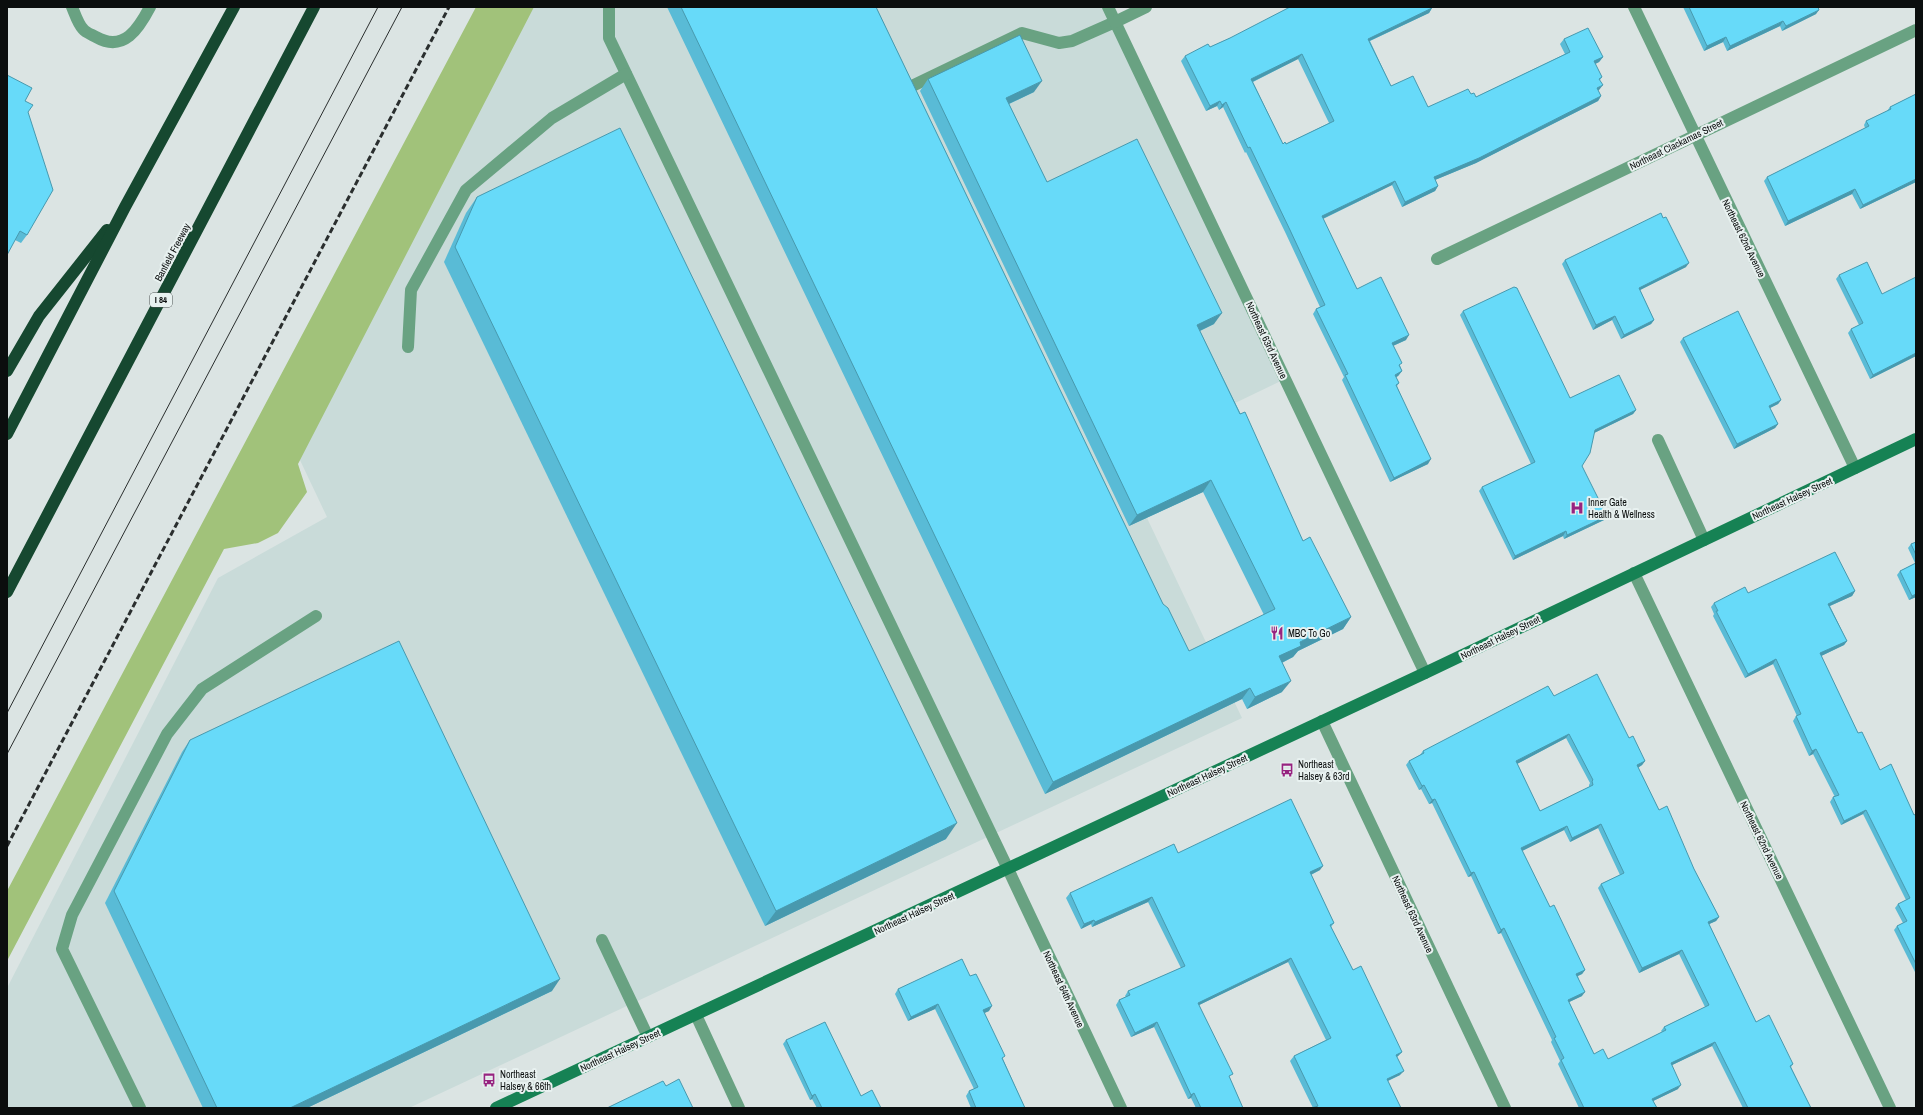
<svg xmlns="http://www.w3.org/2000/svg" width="1923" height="1115" viewBox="0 0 1923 1115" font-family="'Archivo Narrow',sans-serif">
<rect width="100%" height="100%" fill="#dbe4e3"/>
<path fill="#c9dbd9" d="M 520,7 L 1112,7 L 1289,377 L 1119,459 L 1242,718 L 409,1108 L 7,1108 L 7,988 L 218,578 L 327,517 L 299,458 Z"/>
<path fill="#a1c27a" d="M 476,7 L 534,7 L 298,464 L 307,492 L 278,533 L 258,543 L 224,549 L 7,961 L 7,891 Z"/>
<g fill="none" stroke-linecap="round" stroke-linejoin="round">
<g stroke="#69a282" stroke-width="12">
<path d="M 609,7 L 609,38 L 1008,869"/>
<path d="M 910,87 L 1022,33 L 1059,43 L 1072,41 L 1115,22"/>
<path d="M 408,347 L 411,290 L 466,190 L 552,118 L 626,74"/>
<path d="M 1658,440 L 1704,540"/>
<path d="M 602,940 L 648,1037"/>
<path d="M 140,1108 L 62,949 L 72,915 L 167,734 L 202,689 L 316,616"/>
</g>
<g stroke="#69a282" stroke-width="12">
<path d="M 72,7 C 75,14 78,24 83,29 C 86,33 93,35 96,37 C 124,53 139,28 150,7"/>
<path d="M 1108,7 L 1425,673"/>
<path d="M 1634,7 L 1855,468"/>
<path d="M 1115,22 L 1146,7"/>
<path d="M 1437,259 L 1916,30"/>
<path d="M 1634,573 L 1890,1108"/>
<path d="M 1322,721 L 1505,1108"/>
<path d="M 1008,869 L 1121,1108"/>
<path d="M 696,1015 L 739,1108"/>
</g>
<path stroke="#168254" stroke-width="12" d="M 496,1108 L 1425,673 L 1916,439"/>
<g stroke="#164830" stroke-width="12">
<path d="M 7,371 L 39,316 L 107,230"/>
<path d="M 7,434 L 125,207 L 234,7"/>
<path d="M 7,592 L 314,7"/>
</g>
<g stroke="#2a2e2e" stroke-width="1">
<path d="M 7,713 L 378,7"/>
<path d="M 7,754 L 402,7"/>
</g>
<path stroke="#2a2e2e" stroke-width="3" stroke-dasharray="6 3" stroke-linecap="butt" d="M 7,846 L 449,7"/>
</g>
<g fill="#59bbd6" fill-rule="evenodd">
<path d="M 667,7 L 876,7 L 1163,604 L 1189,651 L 1264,615 L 1203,492 L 1129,526 L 920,91 L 928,79 L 1034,92 L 1009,104 L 1047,182 L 1214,324 L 1200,331 L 1303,541 L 1351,617 L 1343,629 L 1298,651 L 1293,657 L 1282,663 L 1282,692 L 1247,709 L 1242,699 L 1045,794 Z"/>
<path d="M 1683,7 L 1818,7 L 1816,14 L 1782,31 L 1780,26 L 1727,51 L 1723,42 L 1704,51 Z"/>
<path d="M 1432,8 L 1429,13 L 1370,41 L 1391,86 L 1428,107 L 1471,94 L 1476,97 L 1565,54 L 1560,44 L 1564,39 L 1603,57 L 1599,62 L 1595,64 L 1602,77 L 1600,80 L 1599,90 L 1598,90 L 1601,96 L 1598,101 L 1476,163 L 1435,180 L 1438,186 L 1435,191 L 1402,207 L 1392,185 L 1323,219 L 1357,289 L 1406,340 L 1393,346 L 1402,371 L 1398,376 L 1396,377 L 1399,383 L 1397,386 L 1428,464 L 1390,482 L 1342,380 L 1344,377 L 1313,314 L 1316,309 L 1320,307 L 1286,234 L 1246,152 L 1245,153 L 1223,107 L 1219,110 L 1217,106 L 1206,111 L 1181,61 L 1185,56 L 1210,47 L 1230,38 ZM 1298,59 L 1329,123 L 1286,144 L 1283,144 L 1253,82 Z"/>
<path d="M 1916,94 L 1916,182 L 1860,209 L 1852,194 L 1785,226 L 1764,181 L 1767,177 L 1865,128 L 1864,125 L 1866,121 L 1887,111 L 1890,107 Z"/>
<path d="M 25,101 L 28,112 L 27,235 L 21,243 L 15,240 Z"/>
<path d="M 477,197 L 946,839 L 765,926 L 444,262 L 466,213 Z"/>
<path d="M 1565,260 L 1686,267 L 1640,290 L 1654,320 L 1651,324 L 1621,339 L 1612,320 L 1593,330 L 1562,264 Z"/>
<path d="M 1839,275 L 1882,294 L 1916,356 L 1870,379 L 1848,333 L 1851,329 L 1859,325 L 1836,279 Z"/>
<path d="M 1463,311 L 1570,398 L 1636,410 L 1633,414 L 1594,433 L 1582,466 L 1604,520 L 1564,539 L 1563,536 L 1513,560 L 1479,491 L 1482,487 L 1531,464 L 1460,315 Z"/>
<path d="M 1683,338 L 1781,400 L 1778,404 L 1770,408 L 1778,424 L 1775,428 L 1734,449 L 1680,342 Z"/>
<path d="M 1916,542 L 1916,597 L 1909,600 L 1897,575 L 1900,571 L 1915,563 L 1908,548 L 1911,544 Z"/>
<path d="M 1855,591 L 1852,596 L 1830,606 L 1847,641 L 1844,645 L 1821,656 L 1858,733 L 1880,770 L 1914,815 L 1916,814 L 1916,974 L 1894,930 L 1897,926 L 1903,923 L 1895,908 L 1898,904 L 1906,900 L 1863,814 L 1841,825 L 1830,802 L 1833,797 L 1835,797 L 1813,754 L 1809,756 L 1793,721 L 1796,716 L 1797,716 L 1773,664 L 1745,678 L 1713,616 L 1714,614 L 1711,607 L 1714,603 L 1748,593 Z"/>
<path d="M 1554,696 L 1629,738 L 1645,761 L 1642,765 L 1638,768 L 1659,810 L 1694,869 L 1719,917 L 1716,921 L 1709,924 L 1756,1022 L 1793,1064 L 1791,1067 L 1811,1108 L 1743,1108 L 1712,1046 L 1672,1065 L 1678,1089 L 1653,1101 L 1657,1108 L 1579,1108 L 1558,1064 L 1560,1061 L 1551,1042 L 1552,1040 L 1501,933 L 1498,934 L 1471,876 L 1468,877 L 1432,803 L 1429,804 L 1421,789 L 1419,790 L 1406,765 L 1409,761 L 1420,755 L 1423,751 ZM 1566,738 L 1590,783 L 1589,785 L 1589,787 L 1540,811 L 1517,764 ZM 1598,828 L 1620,875 L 1601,884 L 1598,888 L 1639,973 L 1679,954 L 1705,1007 L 1664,1027 L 1661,1031 L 1662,1032 L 1608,1059 L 1594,1054 L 1569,1002 L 1582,996 L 1578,976 L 1582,974 L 1585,970 L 1550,907 L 1522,851 L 1564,830 L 1570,842 Z"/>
<path d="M 190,740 L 552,991 L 307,1108 L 203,1108 L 105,903 L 182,752 Z"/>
<path d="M 1178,853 L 1320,870 L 1311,875 L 1334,923 L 1331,927 L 1353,970 L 1402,1052 L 1397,1057 L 1400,1075 L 1388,1081 L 1313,1108 L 1290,1061 L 1294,1056 L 1326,1040 L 1288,962 L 1199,1005 L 1230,1079 L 1243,1108 L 1196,1108 L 1191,1098 L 1188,1099 L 1154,1027 L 1131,1037 L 1116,1005 L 1119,1000 L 1126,997 L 1125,996 L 1128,991 L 1181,968 L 1148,902 L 1092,927 L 1091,924 L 1081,929 L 1066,898 L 1070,893 Z"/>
<path d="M 970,976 L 989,1011 L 984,1013 L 1003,1059 L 1025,1108 L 971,1108 L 966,1096 L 969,1091 L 974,1089 L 935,1009 L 908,1021 L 895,994 L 898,989 Z"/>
<path d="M 786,1040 L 861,1096 L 881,1108 L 817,1108 L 812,1099 L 810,1100 L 783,1044 Z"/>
</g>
<g fill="#4899ae">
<path d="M 1432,8 L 1429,13 L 1365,43 L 1368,39 Z"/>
<path d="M 1819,10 L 1816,14 L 1782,31 L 1786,26 Z"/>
<path d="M 1783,21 L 1780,26 L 1727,51 L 1730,46 Z"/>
<path d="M 1726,37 L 1723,42 L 1704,51 L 1707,46 Z"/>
<path d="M 1302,54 L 1298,59 L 1248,84 L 1251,79 Z"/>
<path d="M 1603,57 L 1599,62 L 1591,66 L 1594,61 Z"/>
<path d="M 1042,81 L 1034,92 L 998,109 L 1006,98 Z"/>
<path d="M 1603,85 L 1599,90 L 1594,93 L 1597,88 Z"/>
<path d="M 1601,96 L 1598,101 L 1476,163 L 1430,182 L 1434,177 Z"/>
<path d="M 1220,101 L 1217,106 L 1206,111 L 1210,106 Z"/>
<path d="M 1226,102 L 1223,107 L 1219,110 L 1222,105 Z"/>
<path d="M 1916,179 L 1916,182 L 1860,209 L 1863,205 Z"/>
<path d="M 1395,181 L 1392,185 L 1318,221 L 1322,216 Z"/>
<path d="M 1438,186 L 1435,191 L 1402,207 L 1405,202 Z"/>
<path d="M 1855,189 L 1852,194 L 1785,226 L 1788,221 Z"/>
<path d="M 1689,263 L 1686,267 L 1636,292 L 1639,288 Z"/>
<path d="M 1222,313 L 1214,324 L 1189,336 L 1197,325 Z"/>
<path d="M 1615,316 L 1612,320 L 1593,330 L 1596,325 Z"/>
<path d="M 1654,320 L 1651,324 L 1621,339 L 1624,335 Z"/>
<path d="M 1409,335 L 1406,340 L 1388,348 L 1392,343 Z"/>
<path d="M 1916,353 L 1916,356 L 1870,379 L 1873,375 Z"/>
<path d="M 1402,371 L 1398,376 L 1391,380 L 1395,375 Z"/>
<path d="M 1781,400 L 1778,404 L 1766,410 L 1769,406 Z"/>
<path d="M 1636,410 L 1633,414 L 1592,434 L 1595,430 Z"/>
<path d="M 1778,424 L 1775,428 L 1734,449 L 1737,444 Z"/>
<path d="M 1431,459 L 1428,464 L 1390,482 L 1394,478 Z"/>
<path d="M 1211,480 L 1203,492 L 1129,526 L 1137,515 Z"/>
<path d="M 1607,516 L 1604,520 L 1564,539 L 1567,535 Z"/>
<path d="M 1566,531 L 1563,536 L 1513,560 L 1515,556 Z"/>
<path d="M 1855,591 L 1852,596 L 1825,608 L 1828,604 Z"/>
<path d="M 1916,594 L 1916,597 L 1909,600 L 1912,596 Z"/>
<path d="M 1351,617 L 1343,629 L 1298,651 L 1293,657 L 1271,668 L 1279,656 L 1300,642 Z"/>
<path d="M 1847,641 L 1844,645 L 1817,658 L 1820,653 Z"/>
<path d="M 1776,659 L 1773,664 L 1745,678 L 1748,674 Z"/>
<path d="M 1291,681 L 1282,692 L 1247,709 L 1255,697 Z"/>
<path d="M 1250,688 L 1242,699 L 1045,794 L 1053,782 Z"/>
<path d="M 1569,734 L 1566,738 L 1513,766 L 1516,761 Z"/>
<path d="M 1816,749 L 1813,754 L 1809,756 L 1812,751 Z"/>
<path d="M 1645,761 L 1642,765 L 1634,770 L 1637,765 Z"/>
<path d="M 1424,785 L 1421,789 L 1419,790 L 1422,786 Z"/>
<path d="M 1435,799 L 1432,803 L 1429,804 L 1432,800 Z"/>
<path d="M 1866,810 L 1863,814 L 1841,825 L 1844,821 Z"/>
<path d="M 957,823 L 946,839 L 765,926 L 776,911 Z"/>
<path d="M 1601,824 L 1598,828 L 1570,842 L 1572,838 Z"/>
<path d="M 1567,826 L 1564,830 L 1518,853 L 1521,848 Z"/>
<path d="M 1323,866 L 1320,870 L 1306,877 L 1310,872 Z"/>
<path d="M 1474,872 L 1471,876 L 1468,877 L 1471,873 Z"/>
<path d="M 1152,897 L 1148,902 L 1092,927 L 1095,922 Z"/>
<path d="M 1719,917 L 1716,921 L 1705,926 L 1708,922 Z"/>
<path d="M 1094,920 L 1091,924 L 1081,929 L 1084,924 Z"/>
<path d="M 1504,928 L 1501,933 L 1498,934 L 1501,930 Z"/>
<path d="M 1682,950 L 1679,954 L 1639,973 L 1642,968 Z"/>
<path d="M 1291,958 L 1288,962 L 1195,1007 L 1198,1003 Z"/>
<path d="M 1585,970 L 1582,974 L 1573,978 L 1576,974 Z"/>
<path d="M 560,979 L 552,991 L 307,1108 L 290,1108 Z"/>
<path d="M 1585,992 L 1582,996 L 1565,1004 L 1568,1000 Z"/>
<path d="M 938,1004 L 935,1009 L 908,1021 L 911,1017 Z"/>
<path d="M 992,1006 L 989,1011 L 980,1015 L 983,1010 Z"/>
<path d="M 1157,1022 L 1154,1027 L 1131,1037 L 1135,1033 Z"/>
<path d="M 1715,1042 L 1712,1046 L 1668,1067 L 1671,1063 Z"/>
<path d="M 1402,1052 L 1398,1056 L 1393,1059 L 1396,1055 Z"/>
<path d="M 1404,1071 L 1400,1075 L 1383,1083 L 1387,1079 Z"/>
<path d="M 1681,1085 L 1678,1089 L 1649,1103 L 1652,1099 Z"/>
<path d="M 1194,1093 L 1191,1098 L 1188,1099 L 1191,1095 Z"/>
<path d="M 815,1094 L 812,1099 L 810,1100 L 812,1096 Z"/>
</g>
<g fill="#67daf9" stroke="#4899ae" fill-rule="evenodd">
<path d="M 681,7 L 876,7 L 1163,604 L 1168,608 L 1189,651 L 1275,609 L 1211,480 L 1137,515 L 928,79 L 1020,35 L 1042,81 L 1006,98 L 1047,182 L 1137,139 L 1222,313 L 1197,325 L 1240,414 L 1245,412 L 1303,541 L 1310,537 L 1351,617 L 1300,642 L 1301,646 L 1279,656 L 1291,681 L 1255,697 L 1250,688 L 1053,782 Z"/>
<path d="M 1290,7 L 1431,7 L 1432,8 L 1368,39 L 1391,86 L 1413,76 L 1428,107 L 1468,89 L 1471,94 L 1474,93 L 1476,97 L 1570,52 L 1564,39 L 1588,28 L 1603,57 L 1594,61 L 1602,77 L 1599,79 L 1603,85 L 1597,88 L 1601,96 L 1479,158 L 1434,177 L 1438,186 L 1405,202 L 1395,181 L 1322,216 L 1357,289 L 1381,277 L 1409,335 L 1392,343 L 1402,363 L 1399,365 L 1402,371 L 1395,375 L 1399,383 L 1396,385 L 1431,459 L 1394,478 L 1345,375 L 1348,374 L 1316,309 L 1325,305 L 1290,230 L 1250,147 L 1248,148 L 1226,102 L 1222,105 L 1220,101 L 1210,106 L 1185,56 L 1208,44 L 1210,47 L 1230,38 ZM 1302,54 L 1334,121 L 1286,144 L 1285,142 L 1283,144 L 1251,79 Z"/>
<path d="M 1689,7 L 1818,7 L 1819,10 L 1786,26 L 1783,21 L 1730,46 L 1726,37 L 1707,46 Z"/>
<path d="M 7,75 L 32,88 L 25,101 L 33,105 L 28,112 L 53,190 L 27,235 L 20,231 L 7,255 Z"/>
<path d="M 1916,94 L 1916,179 L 1863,205 L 1855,189 L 1788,221 L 1767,177 L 1869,126 L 1866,121 L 1891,109 L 1890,107 Z"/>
<path d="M 620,128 L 957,823 L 776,911 L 455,247 L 477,197 Z"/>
<path d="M 1661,213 L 1663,218 L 1666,217 L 1689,263 L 1639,288 L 1654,320 L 1624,335 L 1615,316 L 1596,325 L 1565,260 Z"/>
<path d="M 1867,262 L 1882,294 L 1916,277 L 1916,353 L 1873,375 L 1851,329 L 1863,323 L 1839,275 Z"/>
<path d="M 1514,287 L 1517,288 L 1570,398 L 1619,375 L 1636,410 L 1595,430 L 1590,453 L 1582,466 L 1607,516 L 1567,535 L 1566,531 L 1515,556 L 1482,487 L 1535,462 L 1463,311 Z"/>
<path d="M 1738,311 L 1781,400 L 1769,406 L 1778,424 L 1737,444 L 1683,338 Z"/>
<path d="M 1916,542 L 1916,555 L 1911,544 Z"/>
<path d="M 1835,552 L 1855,591 L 1828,604 L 1847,641 L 1820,653 L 1858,733 L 1862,732 L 1880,770 L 1891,764 L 1914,815 L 1916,814 L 1916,964 L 1897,926 L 1907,921 L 1898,904 L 1910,898 L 1866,810 L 1844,821 L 1833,797 L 1839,795 L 1816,749 L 1812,751 L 1796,716 L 1801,714 L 1776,659 L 1748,674 L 1716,611 L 1718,611 L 1714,603 L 1745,587 L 1748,593 Z"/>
<path d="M 1916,563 L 1916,594 L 1912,596 L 1900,571 Z"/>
<path d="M 399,641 L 560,979 L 290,1108 L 217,1108 L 114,891 L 190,740 Z"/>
<path d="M 1597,674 L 1629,738 L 1633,736 L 1645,761 L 1637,765 L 1659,810 L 1667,806 L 1694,869 L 1719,917 L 1708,922 L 1756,1022 L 1769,1015 L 1793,1064 L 1790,1066 L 1811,1108 L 1748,1108 L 1715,1042 L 1671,1063 L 1681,1085 L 1652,1099 L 1657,1108 L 1584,1108 L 1561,1060 L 1564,1058 L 1554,1038 L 1556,1037 L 1504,928 L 1501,930 L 1474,872 L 1471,873 L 1435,799 L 1432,800 L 1424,785 L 1422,786 L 1409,761 L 1424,753 L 1423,751 L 1548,686 L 1554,696 ZM 1569,734 L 1593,780 L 1592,781 L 1593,785 L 1540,811 L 1516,761 ZM 1601,824 L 1624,873 L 1601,884 L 1642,968 L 1682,950 L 1709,1005 L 1664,1027 L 1666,1030 L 1608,1059 L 1603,1049 L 1594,1054 L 1568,1000 L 1585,992 L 1576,974 L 1585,970 L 1554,905 L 1550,907 L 1521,848 L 1567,826 L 1572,838 Z"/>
<path d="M 1291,799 L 1323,866 L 1310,872 L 1334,923 L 1330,925 L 1353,970 L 1361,966 L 1402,1052 L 1396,1055 L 1404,1071 L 1387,1079 L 1401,1108 L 1312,1108 L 1318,1106 L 1294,1056 L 1331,1038 L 1291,958 L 1198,1003 L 1233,1074 L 1229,1076 L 1243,1108 L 1201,1108 L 1194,1093 L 1191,1095 L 1157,1022 L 1135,1033 L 1119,1000 L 1130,995 L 1128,991 L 1185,966 L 1152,897 L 1095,922 L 1094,920 L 1084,924 L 1070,893 L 1174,844 L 1178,853 Z"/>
<path d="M 962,959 L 970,976 L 976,974 L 992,1006 L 983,1010 L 1005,1056 L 1002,1058 L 1025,1108 L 976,1108 L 969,1091 L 978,1087 L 938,1004 L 911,1017 L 898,989 Z"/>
<path d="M 825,1022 L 861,1096 L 872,1090 L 881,1108 L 822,1108 L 815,1094 L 812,1096 L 786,1040 Z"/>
<path d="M 679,1079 L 693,1108 L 607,1108 L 663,1081 L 666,1086 Z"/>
</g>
<defs>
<g id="hospital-bare" transform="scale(1.08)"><path d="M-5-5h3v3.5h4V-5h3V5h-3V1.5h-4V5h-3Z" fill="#972380" stroke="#e8f1f0" stroke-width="2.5" paint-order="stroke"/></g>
<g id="restaurant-bare" transform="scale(1.08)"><path d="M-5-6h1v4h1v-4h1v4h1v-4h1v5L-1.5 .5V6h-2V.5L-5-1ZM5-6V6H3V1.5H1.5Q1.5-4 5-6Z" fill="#972380" stroke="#e8f1f0" stroke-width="2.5" paint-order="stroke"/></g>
<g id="bus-bare" transform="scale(1.08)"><path d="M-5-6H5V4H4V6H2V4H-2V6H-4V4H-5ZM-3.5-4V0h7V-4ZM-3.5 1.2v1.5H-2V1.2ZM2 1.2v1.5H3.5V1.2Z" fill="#972380" stroke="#e8f1f0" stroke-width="2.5" paint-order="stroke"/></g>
</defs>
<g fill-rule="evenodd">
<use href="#hospital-bare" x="1577" y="508"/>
<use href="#restaurant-bare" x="1277" y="633"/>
<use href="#bus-bare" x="1287" y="770"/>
<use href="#bus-bare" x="489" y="1080"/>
</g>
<g text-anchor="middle" stroke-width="4" stroke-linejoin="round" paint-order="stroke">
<rect fill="#e8f1f0" stroke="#4d5252" stroke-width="1" x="150" y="293" width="22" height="14" rx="3"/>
<g font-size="9" font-weight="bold" fill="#0b0e0e">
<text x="161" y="303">I 84</text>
</g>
<g font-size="10" fill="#0b0e0e" stroke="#e8f1f0">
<text transform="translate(1676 144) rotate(-26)" y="4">Northeast Clackamas Street</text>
<text transform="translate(1744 238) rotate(64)" y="4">Northeast 62nd Avenue</text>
<text transform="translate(172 252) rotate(-62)" y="4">Banfield Freeway</text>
<text transform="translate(1267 340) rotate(65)" y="4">Northeast 63rd Avenue</text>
<text transform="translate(1792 498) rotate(-25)" y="4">Northeast Halsey Street</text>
<text transform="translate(1500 637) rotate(-26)" y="4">Northeast Halsey Street</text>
<text transform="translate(1207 775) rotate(-25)" y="4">Northeast Halsey Street</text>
<text transform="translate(1762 840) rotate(64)" y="4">Northeast 62nd Avenue</text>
<text transform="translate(914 913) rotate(-25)" y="4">Northeast Halsey Street</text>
<text transform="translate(1413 914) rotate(65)" y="4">Northeast 63rd Avenue</text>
<text transform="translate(1064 989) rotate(65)" y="4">Northeast 64th Avenue</text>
<text transform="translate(620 1050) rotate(-25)" y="4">Northeast Halsey Street</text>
</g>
<g font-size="10" fill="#0b0e0e" stroke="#e8f1f0" text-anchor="start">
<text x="1588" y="506">Inner Gate<tspan x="1588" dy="12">Health &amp; Wellness</tspan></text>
<text x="1288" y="637">MBC To Go</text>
<text x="1298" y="768">Northeast<tspan x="1298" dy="12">Halsey &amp; 63rd</tspan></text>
<text x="500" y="1078">Northeast<tspan x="500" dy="12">Halsey &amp; 66th</tspan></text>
</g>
</g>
<rect width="1923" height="1115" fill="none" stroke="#0b0e0e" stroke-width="16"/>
</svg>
